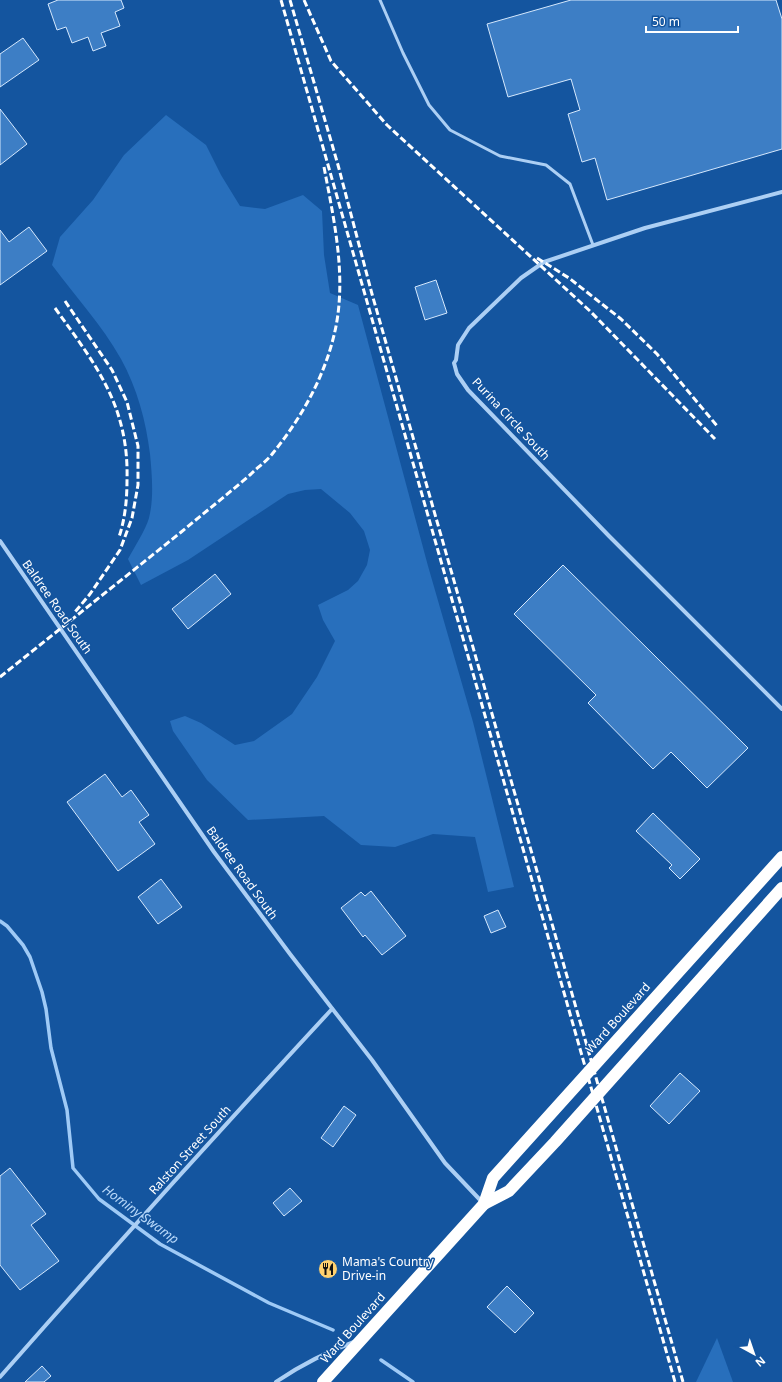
<svg xmlns="http://www.w3.org/2000/svg" width="782" height="1382" viewBox="0 0 782 1382" font-family="'Noto Sans',sans-serif">
<rect width="100%" height="100%" fill="#14559f"/>
<g fill="#286fbc">
<path d="M 166,115 L 206,145 L 221,175 L 240,206 L 265,209 L 303,195 L 322,211 L 324,255 L 330,293 L 358,305 L 428,566 L 473,722 L 514,887 L 488,892 L 475,837 L 433,834 L 395,847 L 361,845 L 324,816 L 248,820 L 207,780 L 173,731 L 170,721 L 185,716 L 201,723 L 235,745 L 254,741 L 292,714 L 317,677 L 335,641 L 323,620 L 318,605 L 348,590 L 358,581 L 367,565 L 370,550 L 364,531 L 350,513 L 321,489 L 305,490 L 288,494 L 188,560 L 141,585 L 128,559 C 134,548 146,529 149,518 C 154,498 152,475 150,454 C 146,421 137,388 121,359 C 102,325 75,296 52,265 L 60,237 L 93,200 L 124,155 Z"/>
<path d="M 717,1338 L 733,1382 L 696,1382 Z"/>
</g>
<g fill="none" stroke-linecap="round" stroke-linejoin="round">
<g stroke="#9fcaf6" stroke-width="3.5">
<path d="M 0,921 L 7,926 L 23,945 L 30,957 L 42,992 L 46,1009 L 51,1048 L 67,1110 L 73,1168 L 99,1199 L 160,1244 L 269,1303 L 333,1330"/>
<path d="M 381,1360 L 413,1382"/>
</g>
</g>
<g fill="#3d7ec5" stroke="#d5e8fd">
<path d="M 58,0 L 121,0 L 124,8 L 115,12 L 120,26 L 101,33 L 106,46 L 93,51 L 88,37 L 72,43 L 66,27 L 57,30 L 48,4 Z"/>
<path d="M 571,0 L 776,0 L 782,19 L 782,149 L 607,200 L 595,158 L 582,162 L 568,114 L 580,110 L 571,79 L 508,97 L 487,24 Z"/>
<path d="M 23,38 L 39,60 L 0,87 L 0,54 Z"/>
<path d="M 0,109 L 27,144 L 0,165 Z"/>
<path d="M 29,227 L 47,251 L 0,285 L 0,230 L 9,242 Z"/>
<path d="M 436,280 L 447,313 L 425,320 L 415,287 Z"/>
<path d="M 563,565 L 748,748 L 707,788 L 671,752 L 653,769 L 588,703 L 596,695 L 514,614 Z"/>
<path d="M 215,574 L 231,594 L 188,629 L 172,609 Z"/>
<path d="M 105,774 L 122,797 L 131,790 L 149,815 L 139,822 L 155,844 L 118,871 L 67,802 Z"/>
<path d="M 653,813 L 700,859 L 680,879 L 669,868 L 672,865 L 636,831 Z"/>
<path d="M 161,879 L 182,907 L 158,924 L 138,897 Z"/>
<path d="M 371,891 L 406,936 L 382,955 L 365,935 L 363,937 L 341,908 L 361,892 L 365,896 Z"/>
<path d="M 498,910 L 506,927 L 491,933 L 484,916 Z"/>
<path d="M 680,1073 L 700,1091 L 669,1124 L 650,1106 Z"/>
<path d="M 344,1106 L 356,1115 L 333,1147 L 321,1138 Z"/>
<path d="M 10,1168 L 46,1214 L 31,1225 L 59,1261 L 20,1290 L 0,1265 L 0,1176 Z"/>
<path d="M 290,1188 L 302,1201 L 284,1216 L 273,1203 Z"/>
<path d="M 507,1286 L 534,1313 L 515,1333 L 487,1307 Z"/>
<path d="M 42,1366 L 51,1376 L 44,1382 L 25,1382 Z"/>
</g>
<g fill="none" stroke-linecap="round" stroke-linejoin="round">
<path stroke="#accff4" stroke-width="3" d="M 380,0 L 403,53 L 429,105 L 450,130 L 500,156 L 546,165 L 570,184 L 593,245"/>
<g stroke="#accff4" stroke-width="4">
<path d="M 782,192 L 645,228 L 544,262 L 521,278 L 469,328 L 458,345 L 456,360 L 454,363 L 457,374 L 468,390 L 609,536 L 782,709"/>
<path d="M 0,541 L 214,852 L 290,954 L 372,1060 L 445,1163 L 483,1203"/>
<path d="M 0,1377 C 109,1253 220,1130 332,1009"/>
<path d="M 276,1382 C 301,1365 326,1352 354,1342"/>
</g>
<g stroke="#fff" stroke-width="12">
<path d="M 484,1204 L 493,1178 L 782,857"/>
<path d="M 323,1382 L 484,1204 L 509,1191 L 555,1142 L 782,888"/>
</g>
<g stroke="#fff" stroke-width="3" stroke-dasharray="7 3" stroke-linecap="butt">
<path d="M 281,0 L 675,1382"/>
<path d="M 290,0 L 338,165 L 372,294 L 683,1382"/>
<path d="M 304,0 L 331,61 L 387,125 L 591,312 L 715,439"/>
<path d="M 537,258 L 569,278 L 621,319 L 657,354 L 718,427"/>
<path d="M 65,301 L 112,370 L 127,402 L 138,446 L 138,485 L 132,518 L 120,550 L 90,594 L 75,612"/>
<path d="M 55,308 C 96,365 129,406 127,480 C 127,500 125,519 119,537"/>
<path d="M 0,677 C 60,629 120,581 180,533 C 204,513 228,494 251,474 C 258,467 267,461 273,453 C 302,417 325,376 335,331 C 347,277 334,220 324,167"/>
</g>
</g>
<defs>
<g id="restaurant-disc" transform="scale(1)"><circle r="9.5" fill="#ffd16f" stroke="#14559f"/><path d="M-5-6h1v4h1v-4h1v4h1v-4h1v5L-1.5 .5V6h-2V.5L-5-1ZM5-6V6H3V1.5H1.5Q1.5-4 5-6Z" fill="#111"/></g>
</defs>
<g fill-rule="evenodd">
<use href="#restaurant-disc" x="328" y="1269"/>
</g>
<g text-anchor="middle" stroke-width="3" stroke-linejoin="round" paint-order="stroke">
<g font-size="12" fill="#fff" stroke="#14559f">
<text transform="translate(511 419) rotate(47)" y="4">Purina Circle South</text>
<text transform="translate(57 607) rotate(55)" y="4">Baldree Road South</text>
<text transform="translate(242 873) rotate(54)" y="4">Baldree Road South</text>
<text transform="translate(618 1018) rotate(-48)" y="4">Ward Boulevard</text>
<text transform="translate(190 1150) rotate(-48)" y="4">Ralston Street South</text>
<text transform="translate(353 1328) rotate(-48)" y="4">Ward Boulevard</text>
</g>
<g font-size="12" fill="#fff" stroke="#14559f" text-anchor="start">
<text x="342" y="1266">Mama's Country<tspan x="342" dy="14">Drive-in</tspan></text>
</g>
<g font-size="13" font-style="italic" fill="#b9d9fa" stroke="#14559f">
<text transform="translate(141 1214) rotate(36)" y="5">Hominy Swamp</text>
</g>
</g>
<g transform="translate(754 1354) rotate(140)" stroke="#14559f" stroke-width="3" paint-order="stroke">
<path d="M0-3L7 15L0 10L-7 15Z" fill="#ffffff"/>
<text y="-6" font-size="11" font-weight="bold" text-anchor="middle" fill="#ffffff">N</text>
</g>
<path d="M646 26v6h92v-6" fill="none" stroke="#ffffff" stroke-width="2"/>
<text x="652" y="26" font-size="12" fill="#ffffff" stroke="#14559f" stroke-width="3" paint-order="stroke">50 m</text>
</svg>
